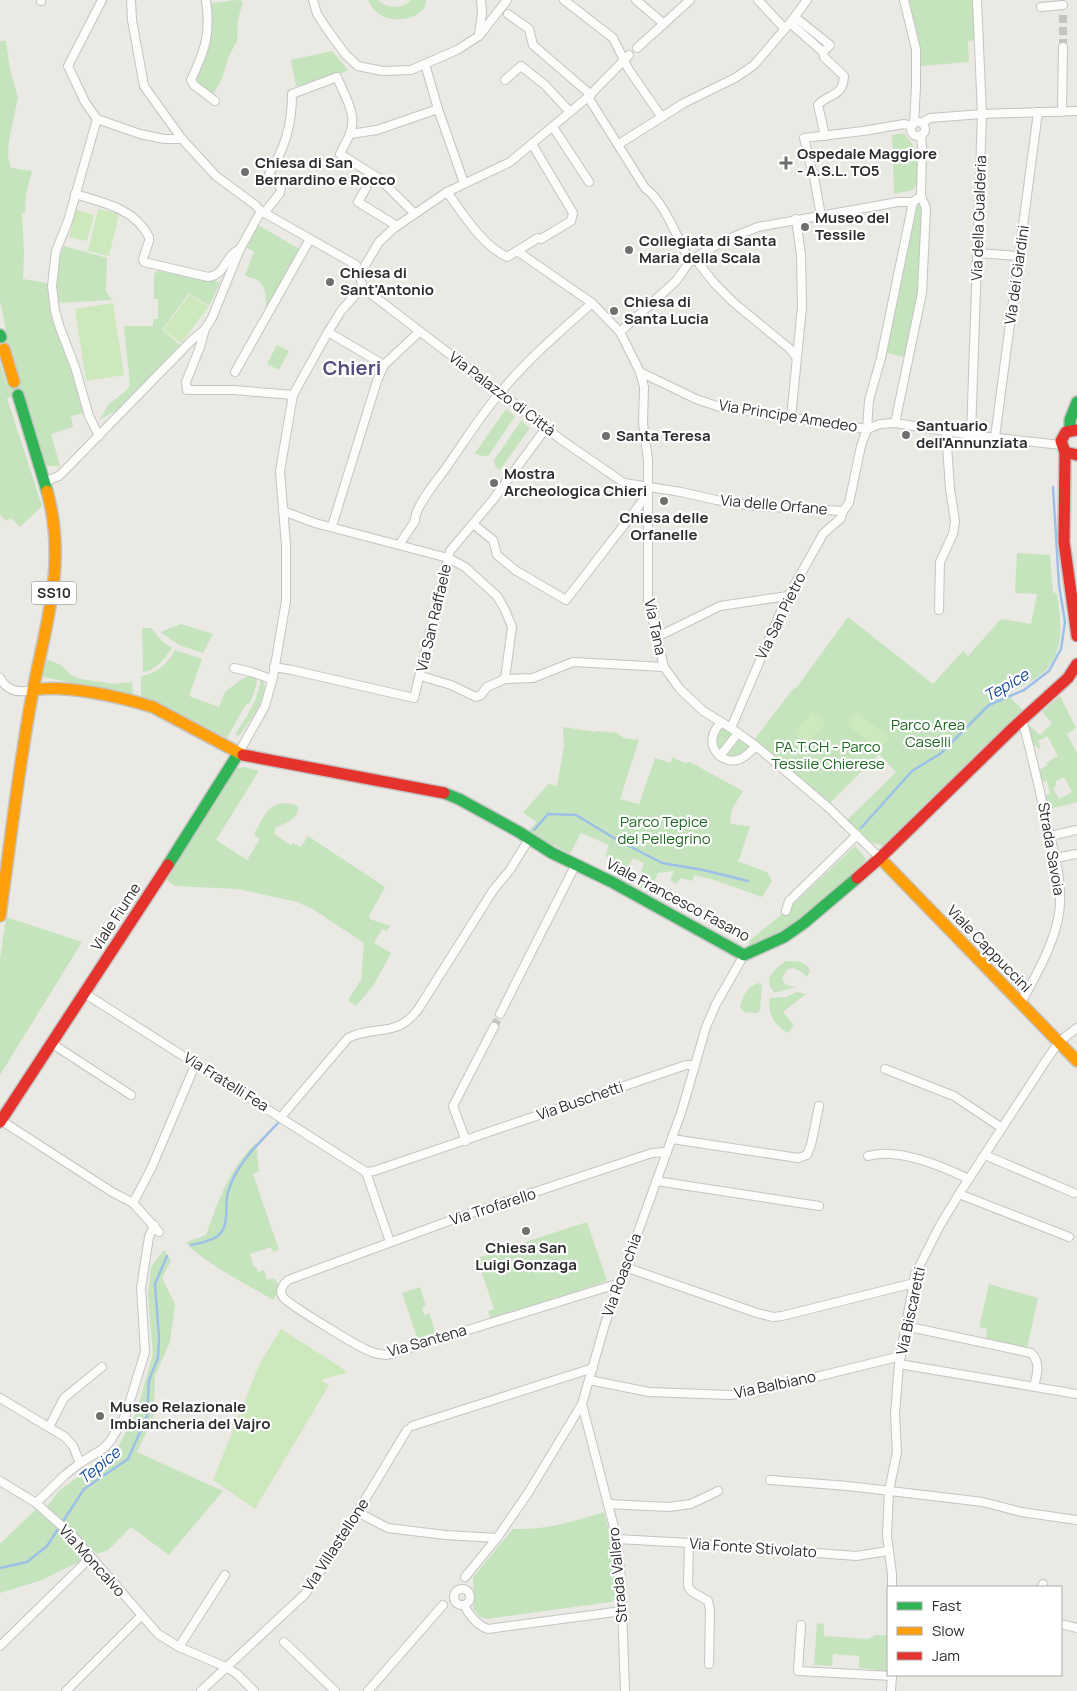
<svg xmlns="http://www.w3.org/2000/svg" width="1077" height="1691" viewBox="0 0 1077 1691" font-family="Manrope,sans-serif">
<rect width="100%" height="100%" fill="#eae9e3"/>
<g fill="#c5e4be" fill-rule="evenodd">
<path d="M 234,0 L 243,1 L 238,20 L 237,41 L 229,56 L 221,81 L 212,96 L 193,80 L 209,47 L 208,4 Z"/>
<path d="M 368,0 L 378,0 C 387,9 403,9 411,0 L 426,0 C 426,17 401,22 388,18 C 378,15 372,9 368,0 Z"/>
<path d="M 908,0 L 973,0 L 976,40 L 968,41 L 969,62 L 921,66 L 920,47 Z"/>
<path d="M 0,41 L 6,41 L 10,70 L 18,97 L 9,141 L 8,156 L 11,168 L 32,171 L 26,195 L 25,213 L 22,213 L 24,253 L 23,279 L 47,283 L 52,320 L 69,360 L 84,413 L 71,416 L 73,427 L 51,434 L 60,466 L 49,466 L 45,464 L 24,394 L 7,398 L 42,506 L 20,527 L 11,518 L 6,521 L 0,515 L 0,363 L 7,385 L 20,381 L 11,348 L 0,351 L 0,339 L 7,336 L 0,300 Z"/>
<path d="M 332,51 L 348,70 L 337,76 L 296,86 L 291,60 Z"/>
<path d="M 904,133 L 917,151 L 917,184 L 913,190 L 894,194 L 892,135 Z"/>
<path d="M 921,196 L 926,208 L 924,274 L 908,358 L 883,352 L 913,202 Z"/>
<path d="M 258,225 L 303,251 L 265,312 C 266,302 268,287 257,280 C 253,278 249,278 245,275 L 254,252 L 247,248 Z"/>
<path d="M 64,246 L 107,258 L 106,291 L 112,300 L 57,303 L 57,263 Z"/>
<path d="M 159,269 L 211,279 L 220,283 L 209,306 L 189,293 L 162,330 L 180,345 L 119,409 L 99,420 L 109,404 L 126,391 L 130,385 L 124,326 L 153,326 L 153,319 L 158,319 L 158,299 L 154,299 L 154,274 Z"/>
<path d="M 277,345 L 289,351 L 279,370 L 267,364 Z"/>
<path d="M 506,409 L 515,416 L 489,455 C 483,457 480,456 475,453 Z"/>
<path d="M 521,421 L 530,428 L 500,470 L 496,468 L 494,460 Z"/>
<path d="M 1017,553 L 1050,555 L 1053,592 L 1057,594 C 1061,619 1065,647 1047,669 C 1039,678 1019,688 1007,694 L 1023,710 L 1006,727 L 884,846 L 867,841 L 847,820 L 896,772 L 879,754 L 830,803 L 754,740 L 793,689 L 797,687 L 848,617 L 933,684 L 963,651 L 968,656 L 1001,619 L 1031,624 L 1037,594 L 1015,593 Z"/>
<path d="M 181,624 L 213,634 L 203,653 L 179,645 L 160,632 Z"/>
<path d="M 142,628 L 151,628 L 162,641 L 172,648 C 165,658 156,671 143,672 Z"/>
<path d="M 175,650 L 202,659 L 189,696 L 219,707 L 225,692 L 239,681 L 250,675 L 257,677 L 256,687 L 250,703 L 246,704 L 227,738 L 155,701 L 141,697 L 141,676 C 158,673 166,665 175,650 Z"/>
<path d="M 46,659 L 61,665 L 71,675 L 81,679 L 114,684 L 132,682 L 133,695 L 43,677 Z"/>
<path d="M 261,679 C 274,691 247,725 239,736 L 235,734 C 248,715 257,701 261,679 Z"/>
<path d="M 1060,696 L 1076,728 L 1067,734 L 1077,753 L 1077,802 L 1046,810 L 1043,796 L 1050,794 L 1047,781 L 1040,782 L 1039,770 L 1048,765 L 1046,763 L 1058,756 L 1047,736 L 1038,741 L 1041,747 L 1038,749 L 1036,745 L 1033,747 L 1027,726 L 1029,725 L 1040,735 L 1052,723 L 1042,712 ZM 1064,777 L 1072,792 L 1059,799 L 1053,788 L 1057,785 L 1055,782 Z"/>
<path d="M 721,722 L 755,746 L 739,759 L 720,756 L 713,736 Z"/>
<path d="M 563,727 L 595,732 L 598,731 L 617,733 L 624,738 L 639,740 L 620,799 L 639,804 L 655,758 L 671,763 L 672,757 L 685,763 L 690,762 L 743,791 L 732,809 L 730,824 L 750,826 L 739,860 L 737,861 L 767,872 L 772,881 L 762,897 L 714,880 L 695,875 L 692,881 L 681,878 L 676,884 L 670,880 L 674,871 L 658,873 L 649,893 L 636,885 L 644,863 L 633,858 L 628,867 L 605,856 L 609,845 L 581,833 L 570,854 L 528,831 L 537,822 L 523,813 L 548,784 L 557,786 L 564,745 Z"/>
<path d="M 245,767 L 259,771 L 216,840 L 247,860 L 260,839 L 254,835 C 264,814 272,796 298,806 C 299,819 286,823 276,827 L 274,834 L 291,845 L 293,843 L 301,847 L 308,836 L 385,887 L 369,916 L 370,919 L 390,926 L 387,931 L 382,929 L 374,943 L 391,953 L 373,986 L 356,1006 L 348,1000 L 361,980 L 364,943 L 358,939 L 314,910 L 297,902 L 238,889 L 175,886 L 165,879 L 236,768 Z"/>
<path d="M 855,846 L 866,859 L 861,866 L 806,917 L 758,946 L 747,947 L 751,939 L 786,911 Z"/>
<path d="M 6,917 L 82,942 L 0,1075 L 0,959 Z"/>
<path d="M 786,961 C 795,961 807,961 810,971 L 807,977 L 803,973 L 793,968 L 787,970 L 782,978 C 785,987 789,985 796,987 L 778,992 L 774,992 C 762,978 775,969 786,961 Z"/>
<path d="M 759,983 L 762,985 L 760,1011 L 757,1013 L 744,1012 L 740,1007 C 742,997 748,985 759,983 Z"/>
<path d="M 797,992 L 806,994 L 783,1012 L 794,1025 L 788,1033 C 774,1025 767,1014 770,998 L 786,997 Z"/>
<path d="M 256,1143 L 259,1171 L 253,1174 L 279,1250 L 273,1252 L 271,1247 L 250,1254 L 254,1267 L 256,1267 L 258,1272 L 264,1270 L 267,1280 L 274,1278 L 278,1284 L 276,1295 L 273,1300 C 250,1286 200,1261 186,1242 L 206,1235 C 218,1202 229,1168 256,1143 Z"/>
<path d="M 587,1222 L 607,1281 L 491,1320 L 488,1311 L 494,1309 L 477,1258 Z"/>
<path d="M 164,1250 L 171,1261 L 162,1278 L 175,1304 L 170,1342 L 155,1376 L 154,1416 L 137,1452 L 223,1491 L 169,1555 L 131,1527 L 108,1550 L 97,1554 L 76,1535 L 71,1542 L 85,1559 L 42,1580 L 0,1593 L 0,1544 L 36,1509 L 42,1513 L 59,1491 L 118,1447 L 136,1413 L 153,1354 L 148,1296 L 151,1267 Z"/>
<path d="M 989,1284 L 1038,1298 L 1027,1348 L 986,1338 L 987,1329 L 979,1327 Z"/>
<path d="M 420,1287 L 426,1306 L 422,1308 L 424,1315 L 429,1313 L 436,1334 L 418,1340 L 402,1293 Z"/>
<path d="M 604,1512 L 612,1542 L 615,1599 L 611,1602 L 487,1619 L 480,1617 L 473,1608 C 476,1594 473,1590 473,1577 L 513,1529 C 546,1530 572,1522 604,1512 Z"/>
<path d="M 817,1623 L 824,1624 L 824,1636 L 868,1639 L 875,1635 L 887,1635 L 886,1671 L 859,1668 L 859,1656 L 833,1654 L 832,1666 L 814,1665 Z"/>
</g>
<g fill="#cce8bc">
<path d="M 98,209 L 119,214 L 109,256 L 88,251 Z"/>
<path d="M 76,210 L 94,215 L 87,241 L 69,237 Z"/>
<path d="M 190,294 L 208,307 L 181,343 L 163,330 Z"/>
<path d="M 113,303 L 124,375 L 86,381 L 75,309 Z"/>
<path d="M 812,711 L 826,722 L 807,745 L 794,734 Z"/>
<path d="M 856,712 L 890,738 L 880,751 L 847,725 Z"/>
<path d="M 281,1329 L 348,1372 L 321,1380 L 329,1385 L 255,1509 L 213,1480 L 259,1365 Z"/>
</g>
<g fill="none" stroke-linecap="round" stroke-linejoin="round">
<g stroke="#9cc0e7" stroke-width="2.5">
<path d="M 861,828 L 912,771 L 940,754 L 989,705 L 1024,690 L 1049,671 L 1061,649 L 1065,622 L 1059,585 L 1053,487"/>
<path d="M 534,830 L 548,814 L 576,815 L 614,838 L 662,863 L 703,870 L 748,881"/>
<path d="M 191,1245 C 199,1243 214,1241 220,1234 C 230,1222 224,1206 228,1192 C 236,1164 258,1144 278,1123"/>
<path d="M 0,1568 L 27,1562 L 47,1546 L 84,1489 L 128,1459 L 147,1416 L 149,1380 L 158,1358 L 159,1337 L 155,1284 L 167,1256"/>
</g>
<g stroke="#c4c3bf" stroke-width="8" stroke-dasharray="8 4" stroke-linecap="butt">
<path d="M 1063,47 L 1063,11"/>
<path d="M 366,188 L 374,178"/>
<path d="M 494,1027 L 500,1014"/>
</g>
<g stroke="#c4c4c3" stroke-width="10">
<g id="street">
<path d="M 102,0 L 68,66 L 85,102 L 97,119 L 140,134 L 164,139 L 182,139"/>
<path d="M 131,0 L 132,20 L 144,86 L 182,139 L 216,176 L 254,204 L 261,211 L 356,265 L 360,274"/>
<path d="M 206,0 C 211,34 205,50 191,80 L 194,85 L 215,101"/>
<path d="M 313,0 L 317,14 L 329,32 L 346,55 L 358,66 L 382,71 L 411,70 L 457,50 L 479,36 L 507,0"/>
<path d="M 564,0 L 613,38 L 629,70 L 661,116"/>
<path d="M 636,0 L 664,24"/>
<path d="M 758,0 L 785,29"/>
<path d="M 904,0 L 916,49 L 916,87 L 914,123"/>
<path d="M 41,1 L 41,0"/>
<path d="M 1041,7 L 1063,5"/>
<path d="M 508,14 L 529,29 L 533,45 L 591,95"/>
<path d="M 790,23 L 823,52 L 830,45 L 795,17"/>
<path d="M 479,34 L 482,13 L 481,0"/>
<path d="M 637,48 L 690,0"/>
<path d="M 823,52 L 824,57 L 844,76 C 843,98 828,93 818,105 L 825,136"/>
<path d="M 425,64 L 438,109 L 464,183"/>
<path d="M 505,80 L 521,66 L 545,85 L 570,112"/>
<path d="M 588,97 L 645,188 C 664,201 678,240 690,261"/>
<path d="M 1062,112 L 1063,47"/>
<path d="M 97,119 L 68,221 L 56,251 L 52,286 L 55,311 L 60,328 L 75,367 L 89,416 L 99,436"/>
<circle cx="918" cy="129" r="7"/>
<path d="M 922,123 L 930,118 L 982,114 L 1077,111"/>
<path d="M 553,127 L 589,182"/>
<path d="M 350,134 L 377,130 L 438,109"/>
<path d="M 619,144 L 684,103 L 735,78 L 754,65 L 790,23 L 807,0"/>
<path d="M 812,171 L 804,138 L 863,131 L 904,124 L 912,126"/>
<path d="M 814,177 L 821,216"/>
<path d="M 366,188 L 358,202 L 397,226"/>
<path d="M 447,192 C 464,215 481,244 507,257 L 517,251 L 592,303 L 620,332 L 640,372 L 644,387 L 643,423 L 648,460 L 648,601 L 664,667 L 680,689 L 703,711 L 731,728 L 756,746 L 829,808 L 880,858"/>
<path d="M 75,194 C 104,203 134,208 149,237 L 149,241 L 143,259 L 144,262 L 208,277 C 225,276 225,255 240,249"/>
<path d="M 261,211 L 240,249 L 212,318 L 205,329 L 200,347 L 186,382 L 187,390 L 234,390 L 293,395"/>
<path d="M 264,213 L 280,193 L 281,188 L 269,174 C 285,148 292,125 292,94 L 337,77 C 344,95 358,115 350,133 C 348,140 343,147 340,154 L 380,179 L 414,213"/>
<path d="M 517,251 L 538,238 L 541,239 L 571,221 L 573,213 L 532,144"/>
<path d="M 978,253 L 1019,256"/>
<path d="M 690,261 L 697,261 L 714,283 L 733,302 L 790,349 L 796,357"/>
<path d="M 362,287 L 563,441 L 624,483 L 681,492 L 716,500 L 755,506 L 843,511 L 849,503 L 861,446 L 867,429 L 869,400 L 881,358 L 913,202 L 921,196"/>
<path d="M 362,287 L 360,274 L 379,242 L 394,228 L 447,192 L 510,162 L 588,97 L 629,55"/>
<path d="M 328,332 L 384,365"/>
<path d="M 620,332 L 676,281 L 690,261 L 723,241 L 758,227 L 898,202 L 913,202"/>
<path d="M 235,372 L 310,239"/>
<path d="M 640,372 L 696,399 L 720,407 L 867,429 L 880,424 L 895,423 L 971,435 L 1061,445"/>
<path d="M 791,418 L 802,307 L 801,255 L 796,219"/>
<path d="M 895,423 L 922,293 L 926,208 L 921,196 L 922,147 L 921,135"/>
<path d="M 971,435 L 982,114 L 977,0"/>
<path d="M 995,437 L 1038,112"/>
<path d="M 44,482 L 59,476 L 66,469 L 191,341 L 205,329"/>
<path d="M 283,511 L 315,523 L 448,558 L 465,567 L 497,596 L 505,610 L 512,627 L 505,679"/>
<path d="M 473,524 L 493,540 L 497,555 L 515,570 L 566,600 L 648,494"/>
<path d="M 332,526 L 377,381 L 384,365 L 419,332"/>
<path d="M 399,545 L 415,521 C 414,508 435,483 443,472 C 463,444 481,414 504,388 C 530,357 562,330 592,303"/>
<path d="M 939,610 L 940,562 L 953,534 L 955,521 L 950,489 L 946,431"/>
<path d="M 657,637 L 720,606 L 788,596"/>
<path d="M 274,667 L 292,670 L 414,698 L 450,551 L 492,501 L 546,428"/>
<path d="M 234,668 L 251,672 L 268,678"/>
<path d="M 421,676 L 451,685 L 476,697 L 481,695 L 487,687 L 505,679 L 533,678 L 573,662 L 664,667"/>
<path d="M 0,678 C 8,692 19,693 33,690"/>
<path d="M 721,722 C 718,726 714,730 713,736 C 709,752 726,765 740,759 C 745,757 749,753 753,749"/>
<path d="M 731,728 L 785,602 L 823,534 L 841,518 L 843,511"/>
<path d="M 238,754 L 265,706 L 273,677 L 286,601 L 286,545 L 280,471 L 293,395 L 328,332 L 341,311 L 362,287"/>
<path d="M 720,756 L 738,733"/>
<path d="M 1050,836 L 1077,830"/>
<path d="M 1055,858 L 1077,854"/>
<path d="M 786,911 L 789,901 L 857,835"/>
<path d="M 84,993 L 366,1172"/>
<path d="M 1021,1003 C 1035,977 1052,948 1058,919 C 1065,887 1054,852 1046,820 C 1039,786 1031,753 1022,719"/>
<path d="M 500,1014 L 576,864"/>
<path d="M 51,1043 L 131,1095"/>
<path d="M 885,1069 L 954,1096 L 1002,1128"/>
<path d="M 281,1117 L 348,1038 C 376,1024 397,1039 419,1008 L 494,889 L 510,870 L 529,839"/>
<path d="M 2,1121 L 112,1192 L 133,1203 L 159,1232"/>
<path d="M 672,1139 L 798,1158 L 807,1155 L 811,1145 L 819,1106"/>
<path d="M 466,1141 L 453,1106 L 494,1027"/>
<path d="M 985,1155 L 1074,1193"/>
<path d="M 868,1156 C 897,1147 942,1166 969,1179"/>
<path d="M 366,1172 L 374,1171 L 686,1065 L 695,1065"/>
<path d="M 366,1172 L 390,1242"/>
<path d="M 656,1181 L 819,1206"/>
<path d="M 959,1194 L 1069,1237"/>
<path d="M 133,1203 L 151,1169 L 196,1063"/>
<path d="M 625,1267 L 757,1313 L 773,1317 L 782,1316 L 914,1283"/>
<path d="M 620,1283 L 387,1355 C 382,1355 377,1354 372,1352 C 361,1349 288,1304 283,1297 C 278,1290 284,1284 288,1280 L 457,1218 L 652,1153 L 667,1152"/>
<path d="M 905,1326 L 1031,1353 C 1041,1362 1037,1375 1034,1386"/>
<path d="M 899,1364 L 1077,1394"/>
<path d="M 589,1380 L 649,1392 L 730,1395 L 751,1393 L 901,1356"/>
<path d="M 0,1398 L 65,1437 L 73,1446 L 80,1463"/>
<path d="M 582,1404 L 617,1539 L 621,1579 L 625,1691"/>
<path d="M 412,1426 L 593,1368"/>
<path d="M 49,1427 L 64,1398 L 102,1367"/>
<path d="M 770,1480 L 848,1486 L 983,1502 L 1021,1512 L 1077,1520"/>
<path d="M 0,1481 L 36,1503 L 73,1536 L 158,1634 L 179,1647 L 226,1667 L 237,1674 L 254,1691"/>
<path d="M 36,1503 L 65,1475 L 80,1463 L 104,1448 L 111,1440 L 126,1414 L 145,1352 L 141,1288 L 149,1237 L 154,1225"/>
<path d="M 608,1504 L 668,1507 L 691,1504 L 718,1491"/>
<path d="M 357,1512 L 388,1528 L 445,1535 L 497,1538"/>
<path d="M 617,1539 L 689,1543 L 856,1556 L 888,1551"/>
<path d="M 689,1543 L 688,1586 L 691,1591 L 708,1601 L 710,1610 L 709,1664"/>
<path d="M 465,1577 L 497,1538 L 528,1493 L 582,1404 L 605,1324 L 682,1110 L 706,1027 L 716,1004 L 744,955"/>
<path d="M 892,1587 L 892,1574 L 887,1536 L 889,1491 L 897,1452 L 895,1414 L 899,1364 L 915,1275 L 939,1227 L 959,1194 L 1045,1062 L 1059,1042 L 1077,1028"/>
<path d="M 1042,1587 L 1043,1584"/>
<circle cx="462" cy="1597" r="8"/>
<path d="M 464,1605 C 468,1614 478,1626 488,1629 L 622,1611"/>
<path d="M 1061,1624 L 1077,1628"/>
<path d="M 801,1625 L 798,1671 L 892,1676"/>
<path d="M 284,1642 L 335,1691"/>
<path d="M 0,1646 L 91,1557"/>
<path d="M 179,1647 L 225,1575"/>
<path d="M 66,1691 L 141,1616"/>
<path d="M 201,1691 L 305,1594 L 331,1556 L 407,1430"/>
<path d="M 368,1691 L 443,1605"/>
<path d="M 891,1691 L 892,1675"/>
</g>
</g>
<g stroke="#c4c4c3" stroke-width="14">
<g id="fast">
<path d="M 0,335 L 1,337"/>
<path d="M 18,395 L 47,491"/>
<path d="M 1070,430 L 1070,420 L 1077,402"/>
<path d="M 444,793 L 459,799 L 519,832 L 552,853 L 612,882 L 744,955 L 784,937 L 804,923 L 857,878"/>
<path d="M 168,865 L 238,754"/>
</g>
</g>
<g stroke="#c4c4c3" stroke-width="14">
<g id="slow">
<path d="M 4,349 L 14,382"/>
<path d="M 33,690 C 65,684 121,697 153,707 L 243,755"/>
<path d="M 880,858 L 1077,1061"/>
<path d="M 0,916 C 10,845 18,772 31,701 C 44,628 68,566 47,491"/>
</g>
</g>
<g stroke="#c4c4c3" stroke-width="14">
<g id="jam">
<path d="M 1077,430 L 1066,432 L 1061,441 L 1065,452 L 1077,455"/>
<path d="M 1065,452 L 1064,542 L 1077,636"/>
<path d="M 243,755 L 444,793"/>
<path d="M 857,878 L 880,858 L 1014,727 L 1068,678 L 1077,664"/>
<path d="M 0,1122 L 168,865"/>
</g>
</g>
<use href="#street" stroke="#fcfcfb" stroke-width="8"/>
<use href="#fast" stroke="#30b455" stroke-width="11"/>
<use href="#slow" stroke="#ff9f0a" stroke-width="11"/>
<use href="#jam" stroke="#e5322d" stroke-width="11"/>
</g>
<g fill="#6f6f6d" stroke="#fff" stroke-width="2">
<path d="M783.5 155.5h5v5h5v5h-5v5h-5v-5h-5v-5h5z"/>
<circle cx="245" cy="172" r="5"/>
<circle cx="805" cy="227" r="5"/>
<circle cx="629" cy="250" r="5"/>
<circle cx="330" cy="282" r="5"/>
<circle cx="614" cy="311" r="5"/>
<circle cx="906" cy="435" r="5"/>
<circle cx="606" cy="436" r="5"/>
<circle cx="494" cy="483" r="5"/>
<circle cx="664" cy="501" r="5"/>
<circle cx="526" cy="1231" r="5"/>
<circle cx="100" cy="1416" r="5"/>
</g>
<g text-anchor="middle" stroke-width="4.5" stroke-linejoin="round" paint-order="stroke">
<rect fill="#fff" stroke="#6c6c6c" stroke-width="1" x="31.5" y="581.5" width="45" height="23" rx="4"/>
<g font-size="14" font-weight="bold" fill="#2d2d2d">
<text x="54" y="598">SS10</text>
</g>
<g font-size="15" font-weight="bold" fill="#2d2d2d" stroke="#fff" text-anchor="start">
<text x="797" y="159">Ospedale Maggiore<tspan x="797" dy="17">- A.S.L. TO5</tspan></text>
<text x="255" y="168">Chiesa di San<tspan x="255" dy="17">Bernardino e Rocco</tspan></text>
<text x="815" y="223">Museo del<tspan x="815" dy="17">Tessile</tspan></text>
<text x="639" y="246">Collegiata di Santa<tspan x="639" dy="17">Maria della Scala</tspan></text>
<text x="340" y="278">Chiesa di<tspan x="340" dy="17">Sant'Antonio</tspan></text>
<text x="624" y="307">Chiesa di<tspan x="624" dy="17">Santa Lucia</tspan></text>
<text x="916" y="431">Santuario<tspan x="916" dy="17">dell'Annunziata</tspan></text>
<text x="616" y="441">Santa Teresa</text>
<text x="504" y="479">Mostra<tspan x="504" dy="17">Archeologica Chieri</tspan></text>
<text x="664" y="523" text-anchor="middle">Chiesa delle<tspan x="664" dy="17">Orfanelle</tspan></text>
<text x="526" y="1253" text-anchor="middle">Chiesa San<tspan x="526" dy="17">Luigi Gonzaga</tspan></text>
<text x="110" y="1412">Museo Relazionale<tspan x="110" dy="17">Imbiancheria del Vajro</tspan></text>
</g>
<g font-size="15" fill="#2d2d2d" stroke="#fff">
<text transform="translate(979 218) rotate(-88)" y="5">Via della Gualderia</text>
<text transform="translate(1017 275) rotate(-82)" y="5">Via dei Giardini</text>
<text transform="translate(502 394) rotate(37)" y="5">Via Palazzo di Città</text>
<text transform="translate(788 416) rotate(9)" y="5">Via Principe Amedeo</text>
<text transform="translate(774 505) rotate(5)" y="5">Via delle Orfane</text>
<text transform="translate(781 616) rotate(-64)" y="5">Via San Pietro</text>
<text transform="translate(434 618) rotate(-77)" y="5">Via San Raffaele</text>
<text transform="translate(655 627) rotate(78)" y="5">Via Tana</text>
<text transform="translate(1051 849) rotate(80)" y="5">Strada Savoia</text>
<text transform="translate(678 900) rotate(28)" y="5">Viale Francesco Fasano</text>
<text transform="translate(116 917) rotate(-57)" y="5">Viale Fiume</text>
<text transform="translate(989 949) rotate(46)" y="5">Viale Cappuccini</text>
<text transform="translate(226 1082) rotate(32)" y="5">Via Fratelli Fea</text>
<text transform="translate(580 1101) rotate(-19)" y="5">Via Buschetti</text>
<text transform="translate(493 1207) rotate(-18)" y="5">Via Trofarello</text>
<text transform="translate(622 1275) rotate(-70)" y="5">Via Roaschia</text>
<text transform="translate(911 1311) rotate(-78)" y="5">Via Biscaretti</text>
<text transform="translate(427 1341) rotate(-16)" y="5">Via Santena</text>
<text transform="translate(775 1385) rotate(-12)" y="5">Via Balbiano</text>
<text transform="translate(336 1545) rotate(-57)" y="5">Via Villastellone</text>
<text transform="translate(753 1548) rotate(4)" y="5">Via Fonte Stivolato</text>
<text transform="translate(92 1561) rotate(48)" y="5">Via Moncalvo</text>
<text transform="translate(618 1575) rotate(-95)" y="5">Strada Vallero</text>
</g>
<g font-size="15" fill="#1f6723" stroke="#fff">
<text x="928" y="730">Parco Area<tspan x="928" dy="17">Caselli</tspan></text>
<text x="828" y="752">PA.T.CH - Parco<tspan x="828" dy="17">Tessile Chierese</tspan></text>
<text x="664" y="827">Parco Tepice<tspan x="664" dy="17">del Pellegrino</tspan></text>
</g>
<g font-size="16" font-style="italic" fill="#154a98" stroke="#fff">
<text transform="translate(1006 685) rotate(-30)" y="6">Tepice</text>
<text transform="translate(99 1465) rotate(-39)" y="6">Tepice</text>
</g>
<g font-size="20" font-weight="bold" fill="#524f7c" stroke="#fff">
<text x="352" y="375">Chieri</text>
</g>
</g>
<rect x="887" y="1586" width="175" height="90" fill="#ffffff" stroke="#ababab"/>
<rect x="897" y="1602" width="25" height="8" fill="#30b455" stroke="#ababab"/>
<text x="932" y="1611" font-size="15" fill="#2d2d2d">Fast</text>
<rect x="897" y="1627" width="25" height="8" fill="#ff9f0a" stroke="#ababab"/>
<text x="932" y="1636" font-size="15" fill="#2d2d2d">Slow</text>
<rect x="897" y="1652" width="25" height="8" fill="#e5322d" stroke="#ababab"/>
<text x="932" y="1661" font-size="15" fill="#2d2d2d">Jam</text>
</svg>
